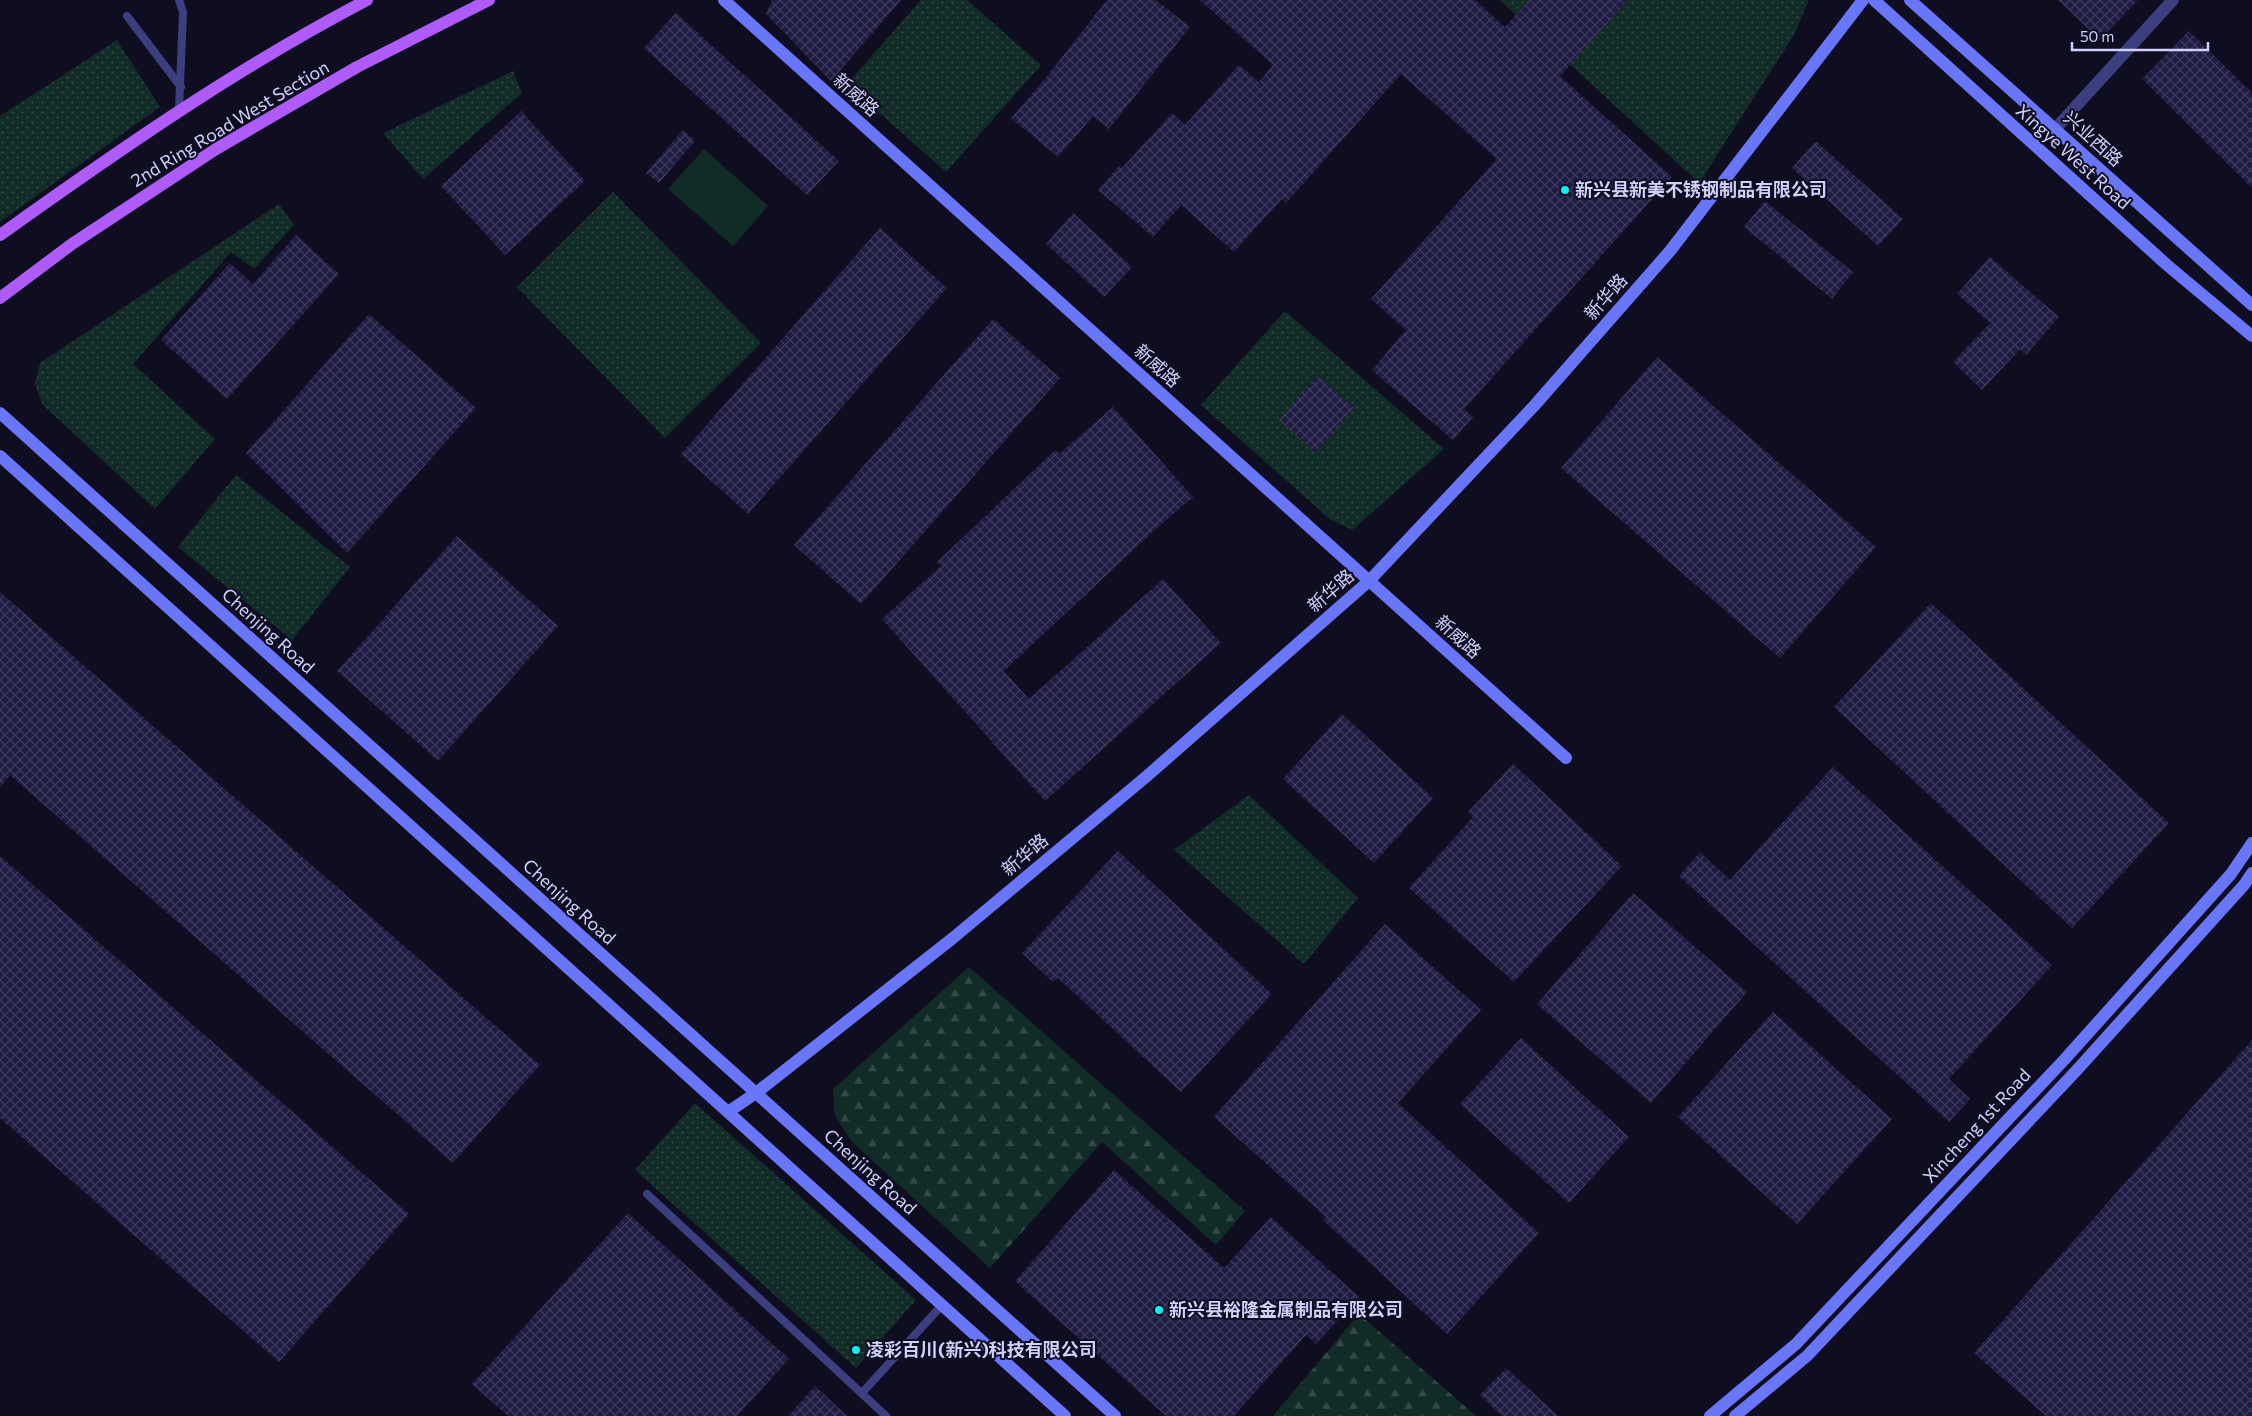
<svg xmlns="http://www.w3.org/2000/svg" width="2252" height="1416" viewBox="0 0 2252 1416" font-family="Commissioner,'Noto Sans SC',sans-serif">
<defs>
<pattern id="grass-dots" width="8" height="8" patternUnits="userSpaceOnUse" patternTransform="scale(1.25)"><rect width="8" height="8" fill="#112b27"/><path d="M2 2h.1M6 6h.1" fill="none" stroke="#334947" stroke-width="1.8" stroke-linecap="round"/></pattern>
<pattern id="forest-firs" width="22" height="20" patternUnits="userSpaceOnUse" patternTransform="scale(1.25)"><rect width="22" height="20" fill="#112b27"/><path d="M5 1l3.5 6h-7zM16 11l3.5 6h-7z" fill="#334947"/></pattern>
<pattern id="building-cross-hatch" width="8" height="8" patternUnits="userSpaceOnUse" patternTransform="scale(1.25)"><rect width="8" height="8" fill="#1f1b42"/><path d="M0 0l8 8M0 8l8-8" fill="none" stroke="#3e3b5e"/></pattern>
</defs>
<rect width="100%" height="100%" fill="#0f0e21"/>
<g fill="url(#grass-dots)">
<path d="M 921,0 L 967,0 L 1041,65 L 946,172 L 847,84 Z"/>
<path d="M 1500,0 L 1809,0 L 1794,35 L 1699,183 Z"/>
<path d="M 117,40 L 160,107 L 0,222 L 0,116 Z"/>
<path d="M 513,71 L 522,93 L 423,179 L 383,133 Z"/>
<path d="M 613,192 L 761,343 L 665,438 L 517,287 Z"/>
<path d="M 279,204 L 294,225 L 254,269 L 231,252 L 133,364 L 215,439 L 155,509 L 42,404 L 35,384 L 40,363 Z"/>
<path d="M 1285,311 L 1444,449 L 1352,530 L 1331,520 L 1201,405 Z"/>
<path d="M 236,475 L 350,567 L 292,640 L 178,547 Z"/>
<path d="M 1249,795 L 1358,898 L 1304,964 L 1174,850 Z"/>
<path d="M 695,1103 L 916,1300 L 856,1368 L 635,1170 Z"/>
</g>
<g fill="url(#forest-firs)">
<path d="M 969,967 L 1245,1211 L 1216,1245 L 1102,1142 L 990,1268 L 851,1141 L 835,1116 L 833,1089 Z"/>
<path d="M 1359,1314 L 1476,1416 L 1273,1416 Z"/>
</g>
<path fill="#112b27" d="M 704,149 L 768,206 L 733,246 L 668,189 Z"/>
<g fill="url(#building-cross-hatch)">
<path d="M 772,0 L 901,0 L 831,81 L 766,14 Z"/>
<path d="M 1107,0 L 1156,0 L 1190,27 L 1109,129 L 1093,116 L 1058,157 L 1011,118 L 1044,80 Z"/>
<path d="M 1200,0 L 1475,0 L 1505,27 L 1529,0 L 1628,0 L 1560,76 L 1672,177 L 1464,409 L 1473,417 L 1453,440 L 1372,370 L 1406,330 L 1371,299 L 1497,159 L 1401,74 L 1286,203 L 1282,199 L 1234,252 L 1181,205 L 1153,237 L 1098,190 L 1119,166 L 1122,168 L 1172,113 L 1185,125 L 1239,65 L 1259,82 L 1273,65 Z"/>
<path d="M 2058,0 L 2138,0 L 2100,40 Z"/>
<path d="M 676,13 L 839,161 L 807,195 L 644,48 Z"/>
<path d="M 2189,31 L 2252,93 L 2252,188 L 2142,79 Z"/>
<path d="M 521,111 L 585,181 L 505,255 L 441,186 Z"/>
<path d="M 683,130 L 695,141 L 659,183 L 646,173 Z"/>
<path d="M 1816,141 L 1903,219 L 1878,246 L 1792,168 Z"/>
<path d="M 1765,201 L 1853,272 L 1832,299 L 1744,227 Z"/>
<path d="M 1073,213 L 1132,267 L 1104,297 L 1046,244 Z"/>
<path d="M 880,228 L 947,288 L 748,514 L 681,454 Z"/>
<path d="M 296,235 L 339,274 L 227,399 L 161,340 L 230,263 L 253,284 Z"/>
<path d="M 1990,257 L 2059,317 L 2026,355 L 2020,349 L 1982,390 L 1953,362 L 1990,323 L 1957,294 Z"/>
<path d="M 369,314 L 476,408 L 347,553 L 246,453 Z"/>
<path d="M 993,319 L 1060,378 L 861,604 L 794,545 Z"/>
<path d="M 1657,357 L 1876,547 L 1780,658 L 1561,468 Z"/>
<path d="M 1318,376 L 1354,408 L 1315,452 L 1279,420 Z"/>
<path d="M 1113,407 L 1193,497 L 1158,527 L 1004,671 L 1029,699 L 1163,579 L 1221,643 L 1045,801 L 882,619 L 941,566 L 937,562 L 1055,450 L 1059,454 Z"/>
<path d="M 457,536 L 558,626 L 438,761 L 337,671 Z"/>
<path d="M 0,592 L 540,1065 L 453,1163 L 10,775 L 0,787 Z"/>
<path d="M 1931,603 L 2169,823 L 2072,928 L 1834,707 Z"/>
<path d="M 1342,714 L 1433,798 L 1374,863 L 1283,779 Z"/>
<path d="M 1513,764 L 1622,866 L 1514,982 L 1409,888 L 1473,817 L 1468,812 Z"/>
<path d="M 1833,767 L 2052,965 L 1949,1079 L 1970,1099 L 1949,1122 L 1679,876 L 1700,852 L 1730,880 Z"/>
<path d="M 1118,851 L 1272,994 L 1181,1092 L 1058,978 L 1053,982 L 1022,953 Z"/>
<path d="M 0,856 L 409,1214 L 279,1362 L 0,1118 Z"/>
<path d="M 1633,893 L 1747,992 L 1651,1103 L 1537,1004 Z"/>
<path d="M 1385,924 L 1481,1010 L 1398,1103 L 1539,1233 L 1447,1334 L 1323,1220 L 1326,1217 L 1214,1117 Z"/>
<path d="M 1773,1012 L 1892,1119 L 1797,1224 L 1678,1117 Z"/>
<path d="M 1521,1038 L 1629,1137 L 1569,1203 L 1460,1104 Z"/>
<path d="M 2252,1040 L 2252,1416 L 2046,1416 L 1974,1353 Z"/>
<path d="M 1114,1170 L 1224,1268 L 1271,1217 L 1359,1297 L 1316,1344 L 1306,1335 L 1234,1416 L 1166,1416 L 1015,1281 Z"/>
<path d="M 628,1213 L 789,1359 L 737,1416 L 508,1416 L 472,1384 Z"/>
<path d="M 1506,1368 L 1558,1416 L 1502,1416 L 1480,1395 Z"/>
<path d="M 815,1386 L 847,1416 L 788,1416 Z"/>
</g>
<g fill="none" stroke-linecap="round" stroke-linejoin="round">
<g stroke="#3b3f7f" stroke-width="8">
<path d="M 127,16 L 181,87"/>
<path d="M 179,109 L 183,12 L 179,0"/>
<path d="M 647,1194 L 886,1416"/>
<path d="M 862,1393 L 942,1305"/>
</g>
<path stroke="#3b3f7f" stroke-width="12" d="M 2056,128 L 2173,0"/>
<g stroke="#6a76fa" stroke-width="12">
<path d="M 724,0 L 1566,758"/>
<path d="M 1874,0 L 2167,265 L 2252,336"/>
<path d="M 1910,0 L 2252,305"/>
<path d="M 0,413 L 1115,1416"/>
<path d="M 0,456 L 1065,1416"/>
<path d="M 728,1112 L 756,1093 L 953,938 L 1147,776 L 1369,581 L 1534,406 L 1670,251 L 1863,0"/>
<path d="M 1710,1416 L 1796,1344 L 2064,1060 L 2231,874 L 2252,843"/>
<path d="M 1735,1416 L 1807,1356 L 2076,1071 L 2244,885 L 2252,873"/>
</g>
<g stroke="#ae5bf9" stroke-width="12">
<path d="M 0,235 C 119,150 237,68 367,0"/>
<path d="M 0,298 L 72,244 L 216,149 L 357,67 L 489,0"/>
</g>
</g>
<g fill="#08f1f1" stroke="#0f0e21" stroke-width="2">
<circle cx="1565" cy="190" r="5"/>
<circle cx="1159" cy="1310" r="5"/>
<circle cx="856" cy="1350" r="5"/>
</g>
<g text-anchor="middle" stroke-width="4" stroke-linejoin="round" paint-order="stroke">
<g font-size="18" fill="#d1d0fd" stroke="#0f0e21">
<text transform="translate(856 95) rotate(42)" y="6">新威路</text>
<text transform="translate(230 124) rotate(-31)" y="6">2nd Ring Road West Section</text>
<text transform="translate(2093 139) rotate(42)" y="6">兴业西路</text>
<text transform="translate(2073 157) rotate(42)" y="6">Xingye West Road</text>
<text transform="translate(1606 297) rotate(-49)" y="6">新华路</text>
<text transform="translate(1157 366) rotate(42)" y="6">新威路</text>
<text transform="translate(1331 591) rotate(-41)" y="6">新华路</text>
<text transform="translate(268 631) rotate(42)" y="6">Chenjing Road</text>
<text transform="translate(1458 637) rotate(42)" y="6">新威路</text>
<text transform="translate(1025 855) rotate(-40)" y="6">新华路</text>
<text transform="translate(569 902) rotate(42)" y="6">Chenjing Road</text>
<text transform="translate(1977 1126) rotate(-47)" y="6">Xincheng 1st Road</text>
<text transform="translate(870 1172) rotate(42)" y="6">Chenjing Road</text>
</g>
<g font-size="18" font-weight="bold" fill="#d1d0fd" stroke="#0f0e21" text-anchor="start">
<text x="1575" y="196">新兴县新美不锈钢制品有限公司</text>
<text x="1169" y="1316">新兴县裕隆金属制品有限公司</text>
<text x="866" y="1356">凌彩百川(新兴)科技有限公司</text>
</g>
</g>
<path d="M2072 42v8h136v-8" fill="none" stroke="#d1d0fd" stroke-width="2.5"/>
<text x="2080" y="42" font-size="15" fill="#d1d0fd" stroke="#0f0e21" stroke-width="4" paint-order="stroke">50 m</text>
</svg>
